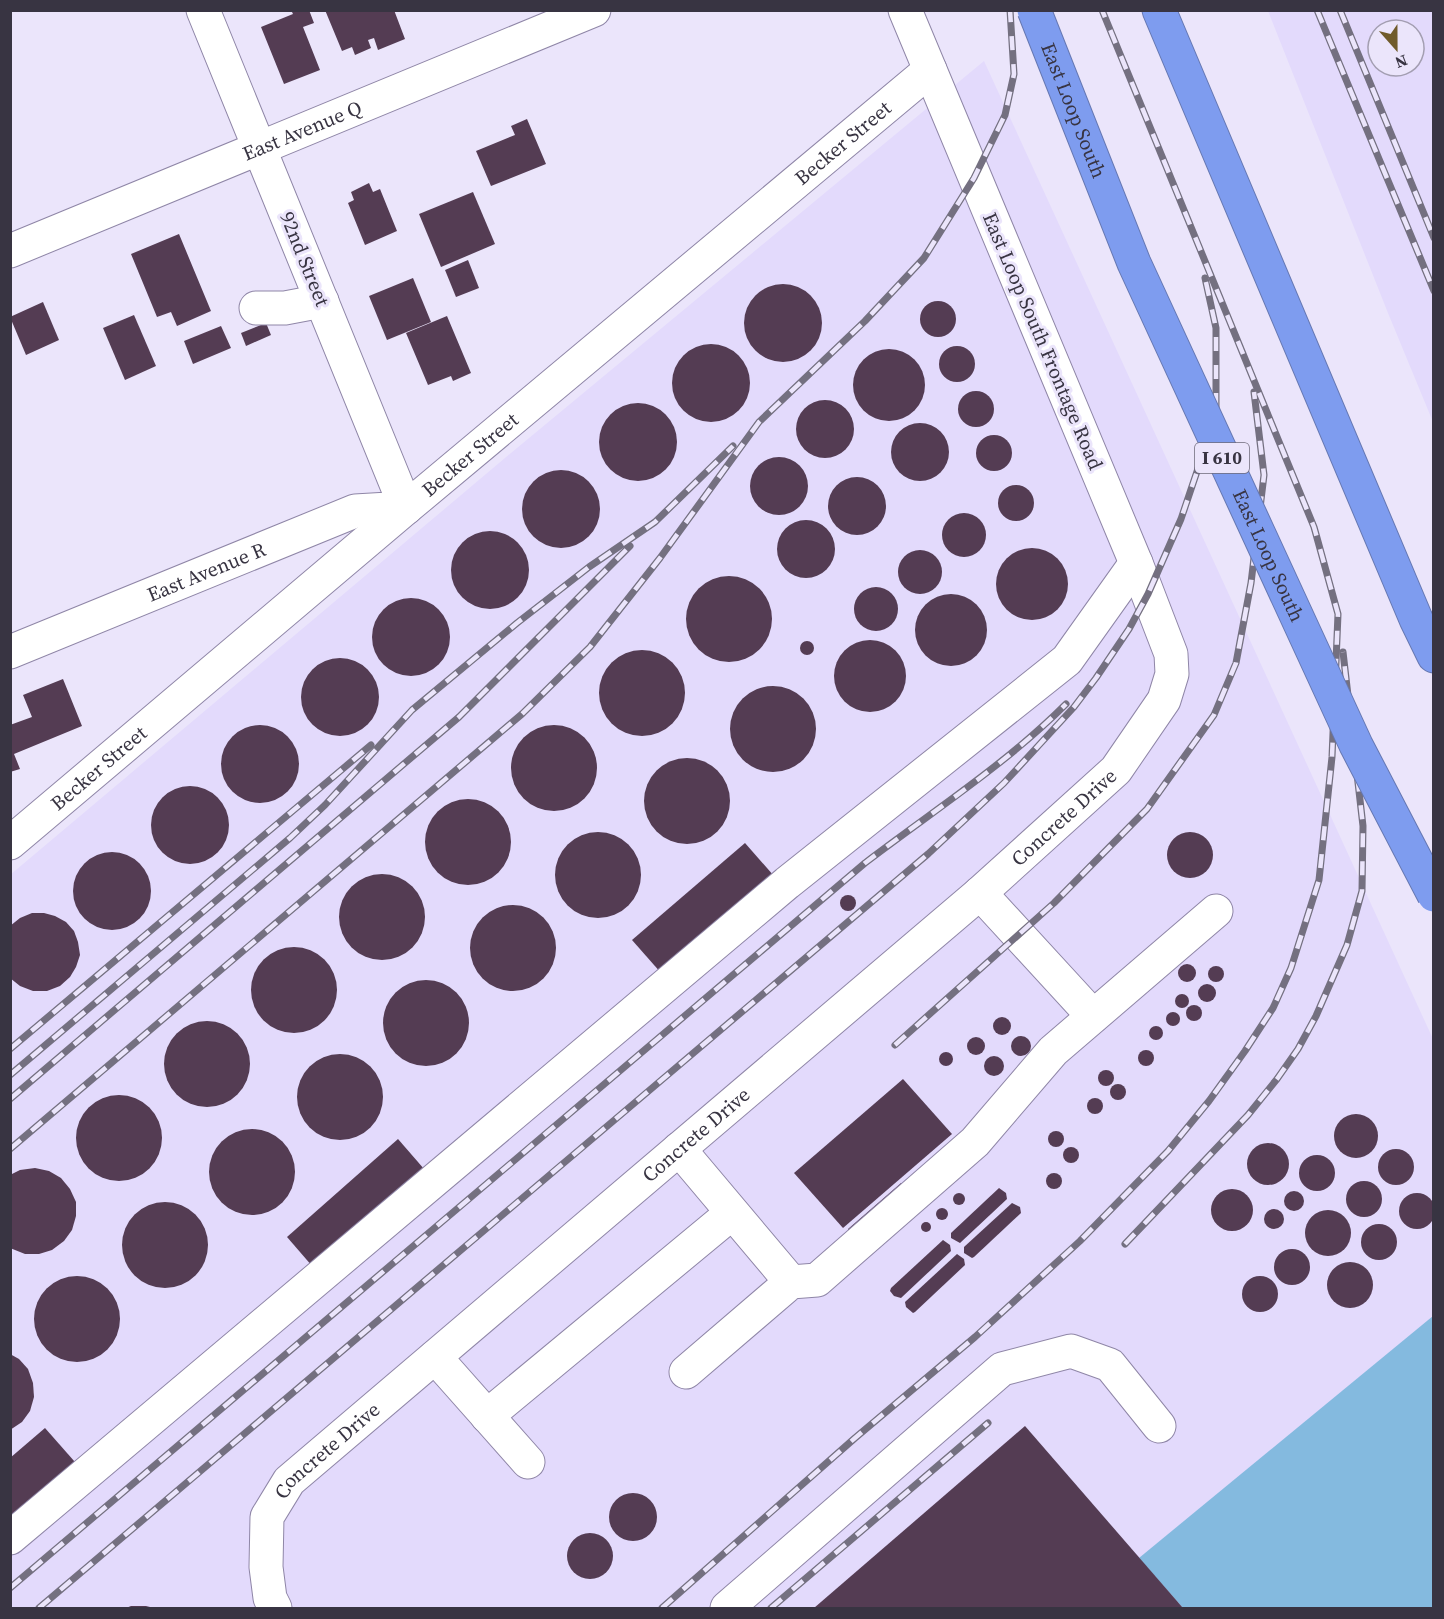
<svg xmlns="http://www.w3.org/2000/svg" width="1444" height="1619" viewBox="0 0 1444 1619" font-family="'Source Serif 4',serif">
<rect width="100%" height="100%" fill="#ebe5fb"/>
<g fill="#e3dafc" fill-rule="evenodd">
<path d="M 1268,11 L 1433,11 L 1433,422 L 1388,313 ZM 1378,30 L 1414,30 L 1414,66 L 1378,66 Z"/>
<path d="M 984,61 L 1433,1039 L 1433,1338 L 1194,1608 L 11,1608 L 10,875 L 511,453 Z"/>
</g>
<path fill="#84badf" d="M 1433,1316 L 1433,1608 L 1183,1608 L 1139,1558 Z"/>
<g fill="#543c53">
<path d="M 291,10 L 309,10 L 314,23 L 303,27 L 320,70 L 284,84 L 261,27 L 293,14 Z"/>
<path d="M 325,10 L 394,10 L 405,39 L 378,50 L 374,38 L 368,40 L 371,48 L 355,55 L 352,47 L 342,51 Z"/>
<path d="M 527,119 L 546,164 L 491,186 L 476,151 L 515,135 L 511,126 Z"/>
<path d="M 369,183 L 373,192 L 380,189 L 397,231 L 365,245 L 348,203 L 354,200 L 351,192 Z"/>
<path d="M 473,192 L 495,244 L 441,267 L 419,214 Z"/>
<path d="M 179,234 L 211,311 L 177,326 L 171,312 L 157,317 L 131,254 Z"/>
<path d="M 468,260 L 479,288 L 456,297 L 445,270 Z"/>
<path d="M 413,278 L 431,322 L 387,340 L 369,296 Z"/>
<circle cx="783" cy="323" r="39"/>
<circle cx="938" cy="319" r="18"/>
<path d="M 43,302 L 59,340 L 26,355 L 10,317 Z"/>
<path d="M 134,315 L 156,366 L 125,380 L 103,328 Z"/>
<path d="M 447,316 L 471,373 L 453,381 L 451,376 L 428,385 L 406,333 Z"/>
<path d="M 266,323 L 271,335 L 246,346 L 241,333 Z"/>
<path d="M 221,326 L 231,348 L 193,364 L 184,341 Z"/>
<circle cx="711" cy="383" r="39"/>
<circle cx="957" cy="364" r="18"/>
<circle cx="889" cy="385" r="36"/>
<circle cx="976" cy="409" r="18"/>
<circle cx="825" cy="429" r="29"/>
<circle cx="638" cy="442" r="39"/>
<circle cx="920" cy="452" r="29"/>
<circle cx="994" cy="453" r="18"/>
<circle cx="779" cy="486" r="29"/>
<circle cx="561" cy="509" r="39"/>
<circle cx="857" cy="506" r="29"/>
<circle cx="1016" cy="503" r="18"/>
<circle cx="964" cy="535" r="22"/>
<circle cx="806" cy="549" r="29"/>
<circle cx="490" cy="570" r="39"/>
<circle cx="1032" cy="584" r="36"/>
<circle cx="920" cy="572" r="22"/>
<circle cx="729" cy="619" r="43"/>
<circle cx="876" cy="609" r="22"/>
<circle cx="951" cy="630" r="36"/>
<circle cx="411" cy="637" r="39"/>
<circle cx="870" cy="676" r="36"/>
<circle cx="807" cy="648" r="7"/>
<circle cx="642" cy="693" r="43"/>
<circle cx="340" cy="697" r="39"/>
<path d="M 63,679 L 82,726 L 14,754 L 20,769 L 10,772 L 10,725 L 32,717 L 23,695 Z"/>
<circle cx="773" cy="729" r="43"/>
<circle cx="260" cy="764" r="39"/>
<circle cx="554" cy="768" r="43"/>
<circle cx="687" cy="801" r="43"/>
<circle cx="190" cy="825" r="39"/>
<circle cx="468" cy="842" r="43"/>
<circle cx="598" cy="875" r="43"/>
<circle cx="1190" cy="855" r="23"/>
<path d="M 745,843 L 781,884 L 669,982 L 632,940 Z"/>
<circle cx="112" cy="891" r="39"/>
<circle cx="382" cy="917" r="43"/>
<circle cx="848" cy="903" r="8"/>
<circle cx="513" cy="948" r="43"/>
<path d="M 32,913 L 44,913 L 55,916 L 66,922 L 74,931 L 78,942 L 80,955 L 76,967 L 70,977 L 60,986 L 47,991 L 33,991 L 20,986 L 10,978 L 10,926 L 20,918 Z"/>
<circle cx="294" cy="990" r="43"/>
<circle cx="1187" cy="973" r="9"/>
<circle cx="1216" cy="974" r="8"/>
<circle cx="426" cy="1023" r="43"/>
<circle cx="1207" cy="993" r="9"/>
<circle cx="1182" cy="1001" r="7"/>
<circle cx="1194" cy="1013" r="8"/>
<circle cx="1173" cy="1019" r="7"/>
<circle cx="1002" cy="1026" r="9"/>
<circle cx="207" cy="1064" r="43"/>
<circle cx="1156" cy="1033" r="7"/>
<circle cx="1021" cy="1046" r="10"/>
<circle cx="976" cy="1046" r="9"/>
<circle cx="1146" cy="1058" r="8"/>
<circle cx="946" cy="1059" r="7"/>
<circle cx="340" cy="1097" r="43"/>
<circle cx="994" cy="1066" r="10"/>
<circle cx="1106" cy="1078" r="8"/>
<path d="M 903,1079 L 952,1134 L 843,1228 L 794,1173 Z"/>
<circle cx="1118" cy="1092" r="8"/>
<circle cx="119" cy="1138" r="43"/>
<circle cx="1095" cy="1106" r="8"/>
<circle cx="1356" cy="1136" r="22"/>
<circle cx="252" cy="1172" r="43"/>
<circle cx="1056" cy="1139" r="8"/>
<path d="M 398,1139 L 431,1177 L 319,1274 L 287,1237 Z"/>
<circle cx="1268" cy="1164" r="21"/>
<circle cx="1071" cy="1155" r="8"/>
<circle cx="1396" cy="1167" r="18"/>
<circle cx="1317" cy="1173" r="18"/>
<path d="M 35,1168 L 49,1171 L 61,1178 L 70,1189 L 76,1202 L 76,1216 L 72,1230 L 64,1241 L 52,1250 L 39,1254 L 25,1254 L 10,1248 L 10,1175 L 20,1170 Z"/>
<circle cx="1054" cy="1181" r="8"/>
<circle cx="1364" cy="1199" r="18"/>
<path d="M 901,1183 L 905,1184 L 848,1234 L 848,1229 Z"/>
<path d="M 999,1188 L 1006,1193 L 1007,1199 L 960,1243 L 951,1238 L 951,1233 Z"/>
<circle cx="1232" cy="1210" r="21"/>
<circle cx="1294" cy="1201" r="10"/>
<circle cx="1417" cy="1211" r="18"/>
<circle cx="959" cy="1199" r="6"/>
<circle cx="165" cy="1245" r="43"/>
<path d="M 1012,1203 L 1020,1207 L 1021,1213 L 974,1257 L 972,1258 L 964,1253 L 964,1247 Z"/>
<circle cx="942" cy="1214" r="6"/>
<circle cx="1274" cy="1219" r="10"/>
<circle cx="1328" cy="1233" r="23"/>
<circle cx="926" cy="1227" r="5"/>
<circle cx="1379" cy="1242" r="18"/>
<path d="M 943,1240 L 950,1245 L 951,1251 L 901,1298 L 894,1296 L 890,1291 L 891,1288 Z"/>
<circle cx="1292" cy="1267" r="18"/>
<path d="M 957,1254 L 964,1259 L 965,1265 L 915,1312 L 913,1313 L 906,1307 L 905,1302 Z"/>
<circle cx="1350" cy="1285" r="23"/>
<circle cx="1260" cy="1294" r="18"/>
<circle cx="77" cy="1319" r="43"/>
<path d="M 10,1354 L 19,1359 L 28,1369 L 33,1383 L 34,1397 L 30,1411 L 22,1422 L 10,1430 Z"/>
<path d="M 1025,1426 L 1183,1608 L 814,1608 Z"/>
<path d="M 45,1428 L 82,1470 L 10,1532 L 10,1458 Z"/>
<circle cx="633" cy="1517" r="24"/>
<circle cx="590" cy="1556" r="23"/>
<path d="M 131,1606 L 146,1606 L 154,1608 L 126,1608 Z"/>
</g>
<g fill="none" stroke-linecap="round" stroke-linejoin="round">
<g stroke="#8f86a7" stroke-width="35">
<g id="minor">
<path id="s1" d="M 10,251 L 594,10"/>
<path d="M 256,308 L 285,308 L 322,301"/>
<path id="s2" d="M 10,652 L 355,511 L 406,508 L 203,10"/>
<path id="s3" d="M 10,843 L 406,508 L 930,70"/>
<path d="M 980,893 L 1093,1016"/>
<path d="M 679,1149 L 791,1282"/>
<path d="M 435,1357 L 528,1462"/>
<path d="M 686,1372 L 791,1282 L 817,1280 L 975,1142 L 1053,1051 L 1216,911"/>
<path d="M 487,1416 L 732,1213"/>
<path d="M 10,1538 L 787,883 L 1067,660 L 1136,563"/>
<path id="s4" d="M 275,1608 L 270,1598 L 266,1567 L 267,1517 L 289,1481 L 980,893 L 1116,770 L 1164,700 L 1172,674 L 1171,654 L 1136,563 L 905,10"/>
<path d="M 727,1608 L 1002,1369 L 1071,1351 L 1110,1365 L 1159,1426"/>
</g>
</g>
<g stroke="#6678b2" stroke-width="35">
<path id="highway" d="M 1159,10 L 1416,619 L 1434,656"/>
</g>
<use href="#minor" stroke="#fff" stroke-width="33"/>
<use href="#highway" stroke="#7e9cef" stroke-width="33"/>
<g stroke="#747080" stroke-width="7">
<g id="rail">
<path d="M 1317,10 L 1434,291"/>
<path d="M 1340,10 L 1434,238"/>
<path d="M 895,1045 L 1054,903 L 1147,809 L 1214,715 L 1236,663 L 1251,583 L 1264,475 L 1254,392"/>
<path d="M 10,1049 L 371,745"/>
<path d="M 10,1075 L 290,838 L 325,805 L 412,710 L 517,623 L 589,567 L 655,522 L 733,446"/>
<path d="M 10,1099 L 459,717 L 630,546"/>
<path d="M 10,1149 L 522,714 L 590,647 L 660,558 L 759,422 L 865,321 L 924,258 L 974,178 L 1005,115 L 1014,74 L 1010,10"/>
<path d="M 1125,1244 L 1248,1115 L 1277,1079 L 1298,1049 L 1316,1016 L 1347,945 L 1362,891 L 1363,826 L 1343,652"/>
<path d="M 10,1588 L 865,863 C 933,811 1005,765 1066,704"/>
<path d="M 39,1608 L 928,854 L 1004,783 L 1074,707 L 1096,678 L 1129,629 L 1148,594 L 1181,519 L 1216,415 L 1216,328 L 1205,278"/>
<path d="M 662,1608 L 855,1438 L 975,1337 L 1080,1241 L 1168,1151 L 1209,1101 L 1245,1051 L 1273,1008 L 1291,968 L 1319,880 L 1332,757 L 1338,614 L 1314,527 L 1102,10"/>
<path d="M 771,1608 L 988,1423"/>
</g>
</g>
<use href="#rail" stroke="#ebe5fb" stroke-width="4.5" stroke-dasharray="14" stroke-linecap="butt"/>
<g stroke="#6678b2" stroke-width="35" stroke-linecap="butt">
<g id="highway-bridge">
<path id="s5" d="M 1034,10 L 1134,263 L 1356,745 L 1434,895"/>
</g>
</g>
<use href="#highway-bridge" stroke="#7e9cef" stroke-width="33"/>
</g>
<g text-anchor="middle" stroke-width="6" stroke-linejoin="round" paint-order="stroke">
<rect fill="#ebe5fb" stroke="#6e697a" stroke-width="1.5" x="1195" y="443" width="54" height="30" rx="4.5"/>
<g font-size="18" font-weight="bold" fill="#383442">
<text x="1222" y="464">I 610</text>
</g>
<g font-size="20" fill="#383442" stroke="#ebe5fb">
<text dy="7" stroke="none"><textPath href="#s5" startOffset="108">East Loop South</textPath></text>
<text dy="7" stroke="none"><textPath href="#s1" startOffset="316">East Avenue Q</textPath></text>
<text dy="7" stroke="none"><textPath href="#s3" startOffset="1088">Becker Street</textPath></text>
<text transform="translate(305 259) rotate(68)" y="7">92nd Street</text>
<text transform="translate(1043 341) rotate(67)" y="7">East Loop South Frontage Road</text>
<text dy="7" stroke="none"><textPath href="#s3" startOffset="602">Becker Street</textPath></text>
<text dy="7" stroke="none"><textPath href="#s5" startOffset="594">East Loop South</textPath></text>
<text dy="7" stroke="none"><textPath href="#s2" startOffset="212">East Avenue R</textPath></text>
<text dy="7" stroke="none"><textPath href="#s3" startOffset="116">Becker Street</textPath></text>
<text dy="7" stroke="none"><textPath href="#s4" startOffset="1155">Concrete Drive</textPath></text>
<text dy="7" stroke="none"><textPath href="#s4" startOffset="669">Concrete Drive</textPath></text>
<text dy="7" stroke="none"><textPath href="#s4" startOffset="183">Concrete Drive</textPath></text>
</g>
</g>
<rect width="1444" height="1619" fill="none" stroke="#383442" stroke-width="24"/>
<g transform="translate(1396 48) rotate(159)"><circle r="28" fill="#ebe5fb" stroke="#a39eb1" stroke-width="1.5"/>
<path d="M0-4.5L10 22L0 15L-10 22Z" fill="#705b2b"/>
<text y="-9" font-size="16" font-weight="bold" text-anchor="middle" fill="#383442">N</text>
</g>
</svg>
